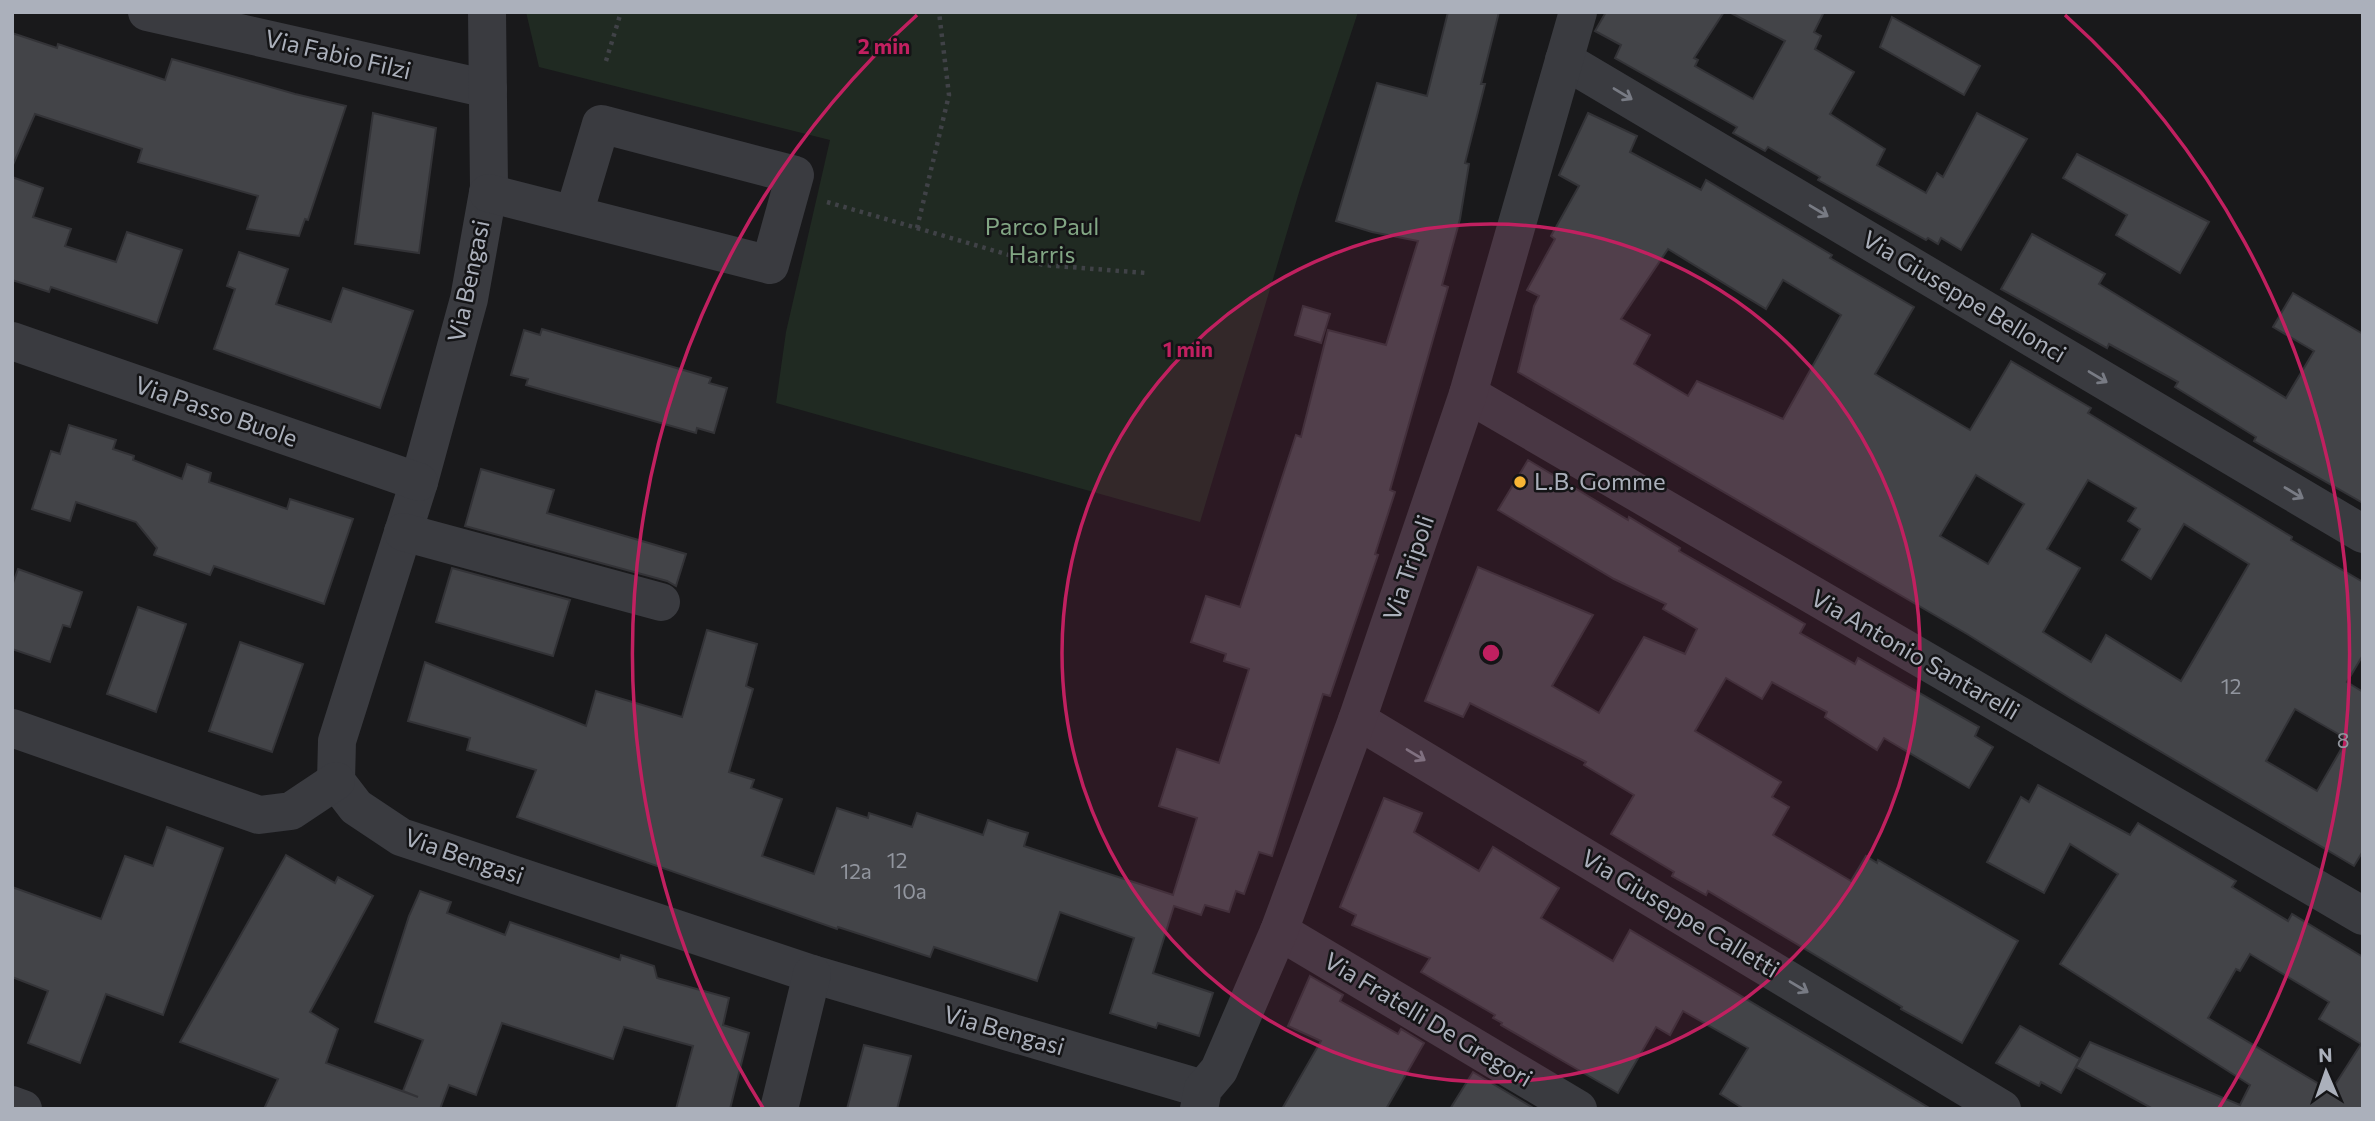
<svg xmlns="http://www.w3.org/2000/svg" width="2375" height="1121" viewBox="0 0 2375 1121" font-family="Commissioner,sans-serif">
<rect width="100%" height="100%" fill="#19191b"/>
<path fill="#202a22" d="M 526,12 L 1358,12 L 1300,189 L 1200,522 L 776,403 L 786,332 L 830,140 L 539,67 Z"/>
<g fill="#434448" stroke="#333337" stroke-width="2" fill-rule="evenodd">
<path d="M 1448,12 L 1499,12 L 1481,84 L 1485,84 L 1465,163 L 1469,164 L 1460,219 L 1442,285 L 1448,287 L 1390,490 L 1395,492 L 1375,554 L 1378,555 L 1330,696 L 1323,694 L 1272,856 L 1259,852 L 1244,894 L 1236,891 L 1229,912 L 1205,905 L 1201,915 L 1174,906 L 1153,973 L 1213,993 L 1199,1036 L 1158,1023 L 1156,1028 L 1110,1013 L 1134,938 L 1060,912 L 1037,981 L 934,947 L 930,957 L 838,927 L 837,929 L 517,817 L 536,770 L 467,750 L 470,738 L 408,721 L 425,662 L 586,726 L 596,691 L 682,717 L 707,630 L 757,644 L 746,686 L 753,689 L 729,772 L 754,780 L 751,788 L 782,799 L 762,856 L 814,874 L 837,808 L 868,818 L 869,813 L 912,827 L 917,813 L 983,835 L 988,820 L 1008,827 L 1028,833 L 1024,846 L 1173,895 L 1197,818 L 1159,806 L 1177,749 L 1219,763 L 1249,669 L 1224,661 L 1226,654 L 1191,642 L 1206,596 L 1240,607 L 1296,435 L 1301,437 L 1328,330 L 1386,345 L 1418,241 L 1372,232 L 1336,221 L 1377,83 L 1427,96 Z"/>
<path d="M 1606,12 L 1724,12 L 1694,58 L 1698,60 L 1695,66 L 1753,99 L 1785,41 L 1729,12 L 1824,12 L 1814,32 L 1821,36 L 1815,49 L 1854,72 L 1830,114 L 1885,149 L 1877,165 L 1926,193 L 1937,173 L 1943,177 L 1977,113 L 2027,139 L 1961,250 L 1941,238 L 1938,244 L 1928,238 L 1926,240 L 1818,180 L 1820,177 L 1768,147 L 1765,151 L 1733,133 L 1737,127 L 1615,58 L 1621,45 L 1595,31 Z"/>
<path d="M 1892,17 L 1980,66 L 1964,95 L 1880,47 Z"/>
<path d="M 12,33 L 57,48 L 58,44 L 165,80 L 172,59 L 295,94 L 346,106 L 308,220 L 305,219 L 299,236 L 247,229 L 258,196 L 138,162 L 142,149 L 35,114 L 12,167 Z"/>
<path d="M 373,113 L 436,128 L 419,253 L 355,244 Z"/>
<path d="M 1588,113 L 1637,136 L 1630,152 L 1701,190 L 1706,180 L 1832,255 L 1830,258 L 1914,307 L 1875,374 L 1970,430 L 2011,361 L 2091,408 L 2088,413 L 2292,537 L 2291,540 L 2363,582 L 2363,655 L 2347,682 L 2363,692 L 2363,851 L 2354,866 L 2070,698 L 1967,634 L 1518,372 L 1534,306 L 1539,296 L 1527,290 L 1555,239 L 1551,236 L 1579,186 L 1559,175 ZM 1668,249 L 1766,309 L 1783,280 L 1841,315 L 1783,419 L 1697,381 L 1688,396 L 1634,364 L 1650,335 L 1621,319 ZM 1976,475 L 2024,504 L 1988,564 L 1940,536 ZM 2088,480 L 2136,508 L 2128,521 L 2140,529 L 2122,560 L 2151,579 L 2184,524 L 2249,564 L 2181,681 L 2106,635 L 2091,662 L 2043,632 L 2080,568 L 2047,549 ZM 2295,709 L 2347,739 L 2317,791 L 2266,761 Z"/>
<path d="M 2077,154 L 2209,222 L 2180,273 L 2116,235 L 2127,215 L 2063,178 Z"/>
<path d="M 12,177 L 43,188 L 33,217 L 71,229 L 65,246 L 116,262 L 127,232 L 182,250 L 157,323 L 51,287 L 49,292 L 12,280 Z"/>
<path d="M 2032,234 L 2105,274 L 2099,284 L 2286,398 L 2314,351 L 2273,327 L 2293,293 L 2363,334 L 2363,503 L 2254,441 L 2256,437 L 2175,387 L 2178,382 L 2109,344 L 2107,348 L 2001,289 Z"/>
<path d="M 239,252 L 288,269 L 276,304 L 331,322 L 343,288 L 413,311 L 380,408 L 214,349 L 235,289 L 227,286 Z"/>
<path d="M 1303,306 L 1330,314 L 1321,343 L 1295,335 Z"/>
<path d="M 542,329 L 711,378 L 709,383 L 727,388 L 714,433 L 697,428 L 696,433 L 526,385 L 528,379 L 511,375 L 524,330 L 540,335 Z"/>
<path d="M 69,425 L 116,440 L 113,449 L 134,456 L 133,460 L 182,479 L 187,464 L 211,473 L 209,482 L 287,509 L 290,499 L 353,519 L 324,604 L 214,566 L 210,575 L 154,555 L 157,548 L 136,522 L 76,502 L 70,521 L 32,509 L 51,451 L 60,454 Z"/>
<path d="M 1528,460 L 1628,520 L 1629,517 L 1680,548 L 1679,551 L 1805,624 L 1800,633 L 1855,664 L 1858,658 L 1979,727 L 1975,736 L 1993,747 L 1969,788 L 1884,738 L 1877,750 L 1825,717 L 1827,712 L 1772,682 L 1762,699 L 1726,678 L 1695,731 L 1781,782 L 1772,797 L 1789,807 L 1773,835 L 1851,881 L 1866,856 L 1877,863 L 1878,860 L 2018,941 L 1962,1043 L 1901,1009 L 1902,1007 L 1708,891 L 1706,895 L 1672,876 L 1674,872 L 1611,834 L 1634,795 L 1584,765 L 1586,762 L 1470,703 L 1463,717 L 1425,701 L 1478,567 L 1593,615 L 1552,686 L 1599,713 L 1644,637 L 1685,654 L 1697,629 L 1663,609 L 1666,604 L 1614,579 L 1498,510 Z"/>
<path d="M 481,469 L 554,490 L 547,513 L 686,554 L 676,586 L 667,581 L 465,526 Z"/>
<path d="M 452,568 L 570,600 L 553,656 L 436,622 Z"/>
<path d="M 18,569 L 82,592 L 70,627 L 63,625 L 50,662 L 12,649 L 12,586 Z"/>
<path d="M 138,607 L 186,624 L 156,712 L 107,694 Z"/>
<path d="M 240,642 L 303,664 L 272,752 L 209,731 Z"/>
<path d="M 2038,785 L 2130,835 L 2138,823 L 2236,881 L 2232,887 L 2288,921 L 2292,914 L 2363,957 L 2363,1109 L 2153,1109 L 2076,1067 L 2090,1042 L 2240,1105 L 2250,1085 L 2060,964 L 2118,874 L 2070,844 L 2044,893 L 1987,862 L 2021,797 L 2029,802 ZM 2250,954 L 2329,1002 L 2319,1019 L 2361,1044 L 2331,1091 L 2208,1018 L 2236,969 L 2240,971 Z"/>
<path d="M 1384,798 L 1422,813 L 1414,832 L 1479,871 L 1493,847 L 1559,888 L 1541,918 L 1613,961 L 1630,930 L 1931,1109 L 1744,1109 L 1720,1094 L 1748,1048 L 1683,1011 L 1670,1035 L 1656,1027 L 1618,1093 L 1501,1025 L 1502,1023 L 1493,1018 L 1495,1015 L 1421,972 L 1430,958 L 1352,925 L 1356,915 L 1340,907 Z"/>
<path d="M 167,827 L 223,848 L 163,1015 L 106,994 L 80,1063 L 28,1043 L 48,991 L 12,977 L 12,887 L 101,919 L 125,856 L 153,866 Z"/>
<path d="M 286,855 L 335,883 L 338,877 L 373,896 L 310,1012 L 338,1029 L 326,1063 L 418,1097 L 403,1091 L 423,1040 L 375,1022 L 409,916 L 420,891 L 451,902 L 447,913 L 505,935 L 510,922 L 620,960 L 621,955 L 654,966 L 657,978 L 729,998 L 723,1025 L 749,1033 L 730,1109 L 676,1109 L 693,1046 L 624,1027 L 613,1059 L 502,1023 L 476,1095 L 449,1085 L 440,1109 L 264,1109 L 278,1079 L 180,1042 Z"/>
<path d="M 1310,976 L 1343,995 L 1340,1001 L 1398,1034 L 1401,1029 L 1424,1043 L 1386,1109 L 1282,1109 L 1321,1041 L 1288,1026 Z"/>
<path d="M 2020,1026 L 2080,1059 L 2061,1093 L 2041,1082 L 2039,1086 L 1996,1063 Z"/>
<path d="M 864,1045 L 911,1056 L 897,1109 L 847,1109 Z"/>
<path d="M 1473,1072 L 1535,1109 L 1450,1109 Z"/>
</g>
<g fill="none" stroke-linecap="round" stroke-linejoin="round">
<g stroke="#404247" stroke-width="4.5" stroke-dasharray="3.5 5" stroke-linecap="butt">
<path d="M 606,61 L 621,12"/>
<path d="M 827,202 L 917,228 L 949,95 L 939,12"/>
<path d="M 917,228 L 1043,265 L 1146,273"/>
</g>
<g stroke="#3a3b40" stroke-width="38">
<path d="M 147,12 L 488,89"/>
<path d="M 487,12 L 489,187 L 469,299 L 419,482 L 337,741 L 336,781 L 356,807 L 401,837 L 812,974 L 1203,1089"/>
<path d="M 1564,60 L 2363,534"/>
<path d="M 488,193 L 770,265 L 795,175 L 601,124 L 574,214"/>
<path d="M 12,341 L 419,482"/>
<path d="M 1468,394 L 2363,916"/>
<path d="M 403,532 L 661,602"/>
<path d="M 1357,720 L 2002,1109"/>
<path d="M 12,728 L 259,815 L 291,811 L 336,781"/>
<path d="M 1279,931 L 1578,1109"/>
<path d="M 12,1105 L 23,1109"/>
<path d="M 779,1109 L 812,974"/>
<path d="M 1199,1109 L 1203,1089 L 1219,1070 L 1279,931 L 1357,720 L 1468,394 L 1578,12"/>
</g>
</g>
<defs><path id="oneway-shaft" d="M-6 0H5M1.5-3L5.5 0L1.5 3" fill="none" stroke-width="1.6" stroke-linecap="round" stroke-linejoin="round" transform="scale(1.75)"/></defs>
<g stroke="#787b84">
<use href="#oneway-shaft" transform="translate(1623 94) rotate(31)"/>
<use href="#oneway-shaft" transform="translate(1819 211) rotate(31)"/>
<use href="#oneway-shaft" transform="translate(2098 377) rotate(31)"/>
<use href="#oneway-shaft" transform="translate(2294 493) rotate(31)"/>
<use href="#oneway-shaft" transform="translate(1416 755) rotate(31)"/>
<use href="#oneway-shaft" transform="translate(1799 987) rotate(31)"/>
</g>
<circle cx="1491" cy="653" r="429" fill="#c12060" fill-opacity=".12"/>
<g fill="none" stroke="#c12060" stroke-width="3.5">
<circle cx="1491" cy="653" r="429"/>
<path d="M763 1108A858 858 0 0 1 917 15M2065 15A858 858 0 0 1 2219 1108"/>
</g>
<circle fill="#f7b535" stroke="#141416" stroke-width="2.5" cx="1520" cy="482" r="7"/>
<g text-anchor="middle" stroke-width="5" stroke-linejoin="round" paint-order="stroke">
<g font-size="21" fill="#91959e">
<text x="2231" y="694">12</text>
<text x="2343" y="748">8</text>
<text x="897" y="868">12</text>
<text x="856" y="879">12a</text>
<text x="910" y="899">10a</text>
</g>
<g font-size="24" fill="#abb0bb" stroke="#141416">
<text transform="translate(338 55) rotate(13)" y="8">Via Fabio Filzi</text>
<text transform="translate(469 281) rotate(-78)" y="8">Via Bengasi</text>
<text transform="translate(1964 297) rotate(31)" y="8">Via Giuseppe Bellonci</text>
<text transform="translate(216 412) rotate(19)" y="8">Via Passo Buole</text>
<text transform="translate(1409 568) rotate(-71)" y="8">Via Tripoli</text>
<text transform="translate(1915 655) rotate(30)" y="8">Via Antonio Santarelli</text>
<text transform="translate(464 857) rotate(19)" y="8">Via Bengasi</text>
<text transform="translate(1680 914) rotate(31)" y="8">Via Giuseppe Calletti</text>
<text transform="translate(1428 1020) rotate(31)" y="8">Via Fratelli De Gregori</text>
<text transform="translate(1004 1031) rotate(16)" y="8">Via Bengasi</text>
</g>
<g font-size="24" fill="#82a684" stroke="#141416">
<text x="1042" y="235">Parco Paul<tspan x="1042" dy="28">Harris</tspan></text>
</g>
<g font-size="24" fill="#abb0bb" stroke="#141416" text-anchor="start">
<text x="1534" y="490">L.B. Gomme</text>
</g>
</g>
<circle cx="1491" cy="653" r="10" fill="#c12060" stroke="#141416" stroke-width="3.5"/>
<g font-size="21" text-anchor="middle" font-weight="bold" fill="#c12060" stroke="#141416" stroke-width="5" stroke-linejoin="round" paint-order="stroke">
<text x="884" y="54">2 min</text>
<text x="1188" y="357">1 min</text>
</g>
<rect width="2375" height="1121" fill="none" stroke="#abb0bb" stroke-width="28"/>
<g transform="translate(2326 1072) rotate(358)" stroke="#141416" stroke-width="5" paint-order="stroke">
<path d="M0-5L12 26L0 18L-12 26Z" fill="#abb0bb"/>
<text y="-10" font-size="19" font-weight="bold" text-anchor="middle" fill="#abb0bb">N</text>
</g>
</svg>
